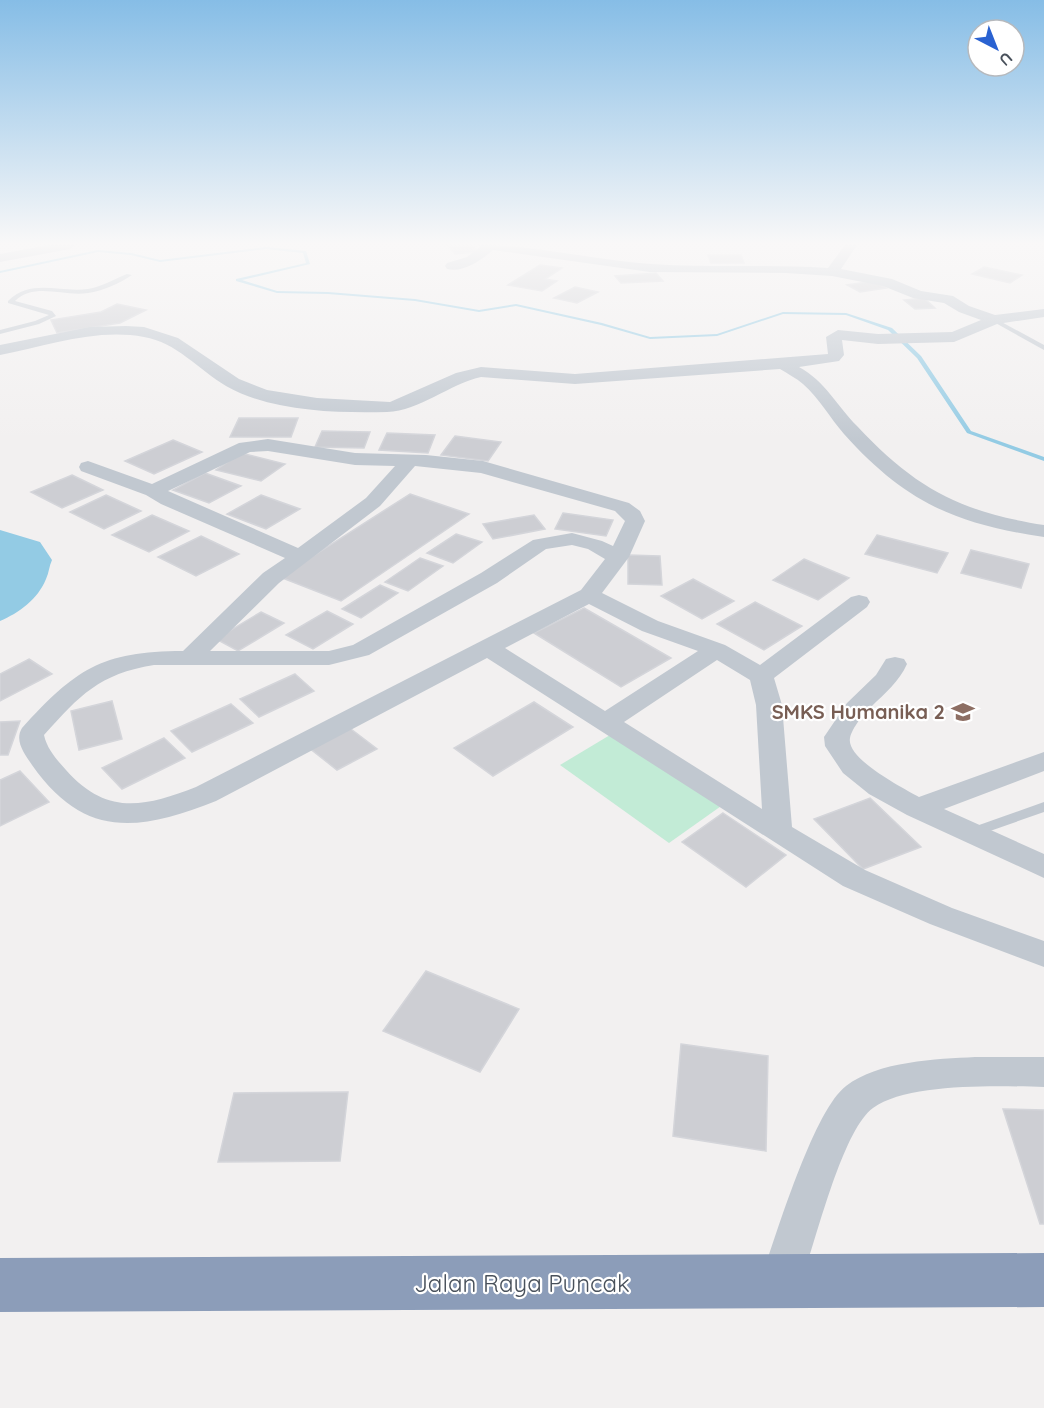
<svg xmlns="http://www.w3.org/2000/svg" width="1044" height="1408" viewBox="0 0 1044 1408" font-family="Quicksand,sans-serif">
<rect width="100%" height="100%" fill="#f2f0f0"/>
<path fill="#c2ebd6" d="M 615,732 L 724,804 L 669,843 L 560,765 Z"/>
<path fill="#93cbe4" d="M 0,530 L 40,542 L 52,560 C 49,566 49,573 46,579 C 38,599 19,613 0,621 Z"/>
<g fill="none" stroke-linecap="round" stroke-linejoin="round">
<path fill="#93cbe4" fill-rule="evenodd" d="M 266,247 L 306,251 L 310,264 L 242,280 L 277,291 L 328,292 L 415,299 L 479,310 L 516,304 L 602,323 L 650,337 L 717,334 L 783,312 L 846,313 L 892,328 L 921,356 L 971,431 L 1044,457 L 1044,461 L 967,433 L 917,358 L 888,330 L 846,315 L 783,314 L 717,336 L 650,339 L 601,325 L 516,306 L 479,312 L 415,301 L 328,294 L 277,293 L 236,281 L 236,279 L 306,263 L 303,253 L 266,249 L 160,262 L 131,255 L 98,252 L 0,273 L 0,271 L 98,250 L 131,253 L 160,260 Z"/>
</g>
<g fill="#cdced3" stroke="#d4d5da" stroke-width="1.5">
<path d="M 472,245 L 478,252 L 455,254 L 448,246 Z"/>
<path d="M 708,255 L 741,255 L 744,263 L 711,263 Z"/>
<path d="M 540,265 L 562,268 L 545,279 L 557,281 L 542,291 L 508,285 Z"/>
<path d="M 984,267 L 1022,275 L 1010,283 L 972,274 Z"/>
<path d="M 656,273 L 663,281 L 621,283 L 615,276 Z"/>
<path d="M 873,281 L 886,288 L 860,292 L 847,285 Z"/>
<path d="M 575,287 L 598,292 L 577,303 L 554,298 Z"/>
<path d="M 924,298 L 935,308 L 915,309 L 904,300 Z"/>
<path d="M 117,304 L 146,310 L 120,323 L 57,333 L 51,320 L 101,312 Z"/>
<path d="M 239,418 L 298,418 L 291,437 L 230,437 Z"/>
<path d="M 322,431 L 370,432 L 364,448 L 315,447 Z"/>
<path d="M 387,433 L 435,435 L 428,453 L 379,450 Z"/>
<path d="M 455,436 L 501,442 L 488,461 L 441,455 Z"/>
<path d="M 173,440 L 202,452 L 154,474 L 125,461 Z"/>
<path d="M 241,453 L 285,464 L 261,481 L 216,470 Z"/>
<path d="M 205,473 L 241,486 L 209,503 L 173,490 Z"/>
<path d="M 72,475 L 103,490 L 62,508 L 31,492 Z"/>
<path d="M 410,494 L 469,514 L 341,601 L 280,577 Z"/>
<path d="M 106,495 L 141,511 L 104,529 L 70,512 Z"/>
<path d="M 261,495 L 300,509 L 266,529 L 227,514 Z"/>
<path d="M 563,513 L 613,520 L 606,536 L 555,529 Z"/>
<path d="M 152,515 L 189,531 L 149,552 L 112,535 Z"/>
<path d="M 534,515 L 545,529 L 493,539 L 483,524 Z"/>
<path d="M 456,534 L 482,542 L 453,563 L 427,553 Z"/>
<path d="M 877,535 L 948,553 L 937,573 L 865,554 Z"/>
<path d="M 201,536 L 239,554 L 196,576 L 158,557 Z"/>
<path d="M 971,550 L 1029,564 L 1021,588 L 961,573 Z"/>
<path d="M 628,555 L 660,556 L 662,585 L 628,584 Z"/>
<path d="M 420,558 L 443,566 L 408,591 L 385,582 Z"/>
<path d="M 804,559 L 849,578 L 818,600 L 773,580 Z"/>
<path d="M 693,579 L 734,601 L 702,619 L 661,596 Z"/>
<path d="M 380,585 L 398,593 L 361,618 L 342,609 Z"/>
<path d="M 755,602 L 802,626 L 764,650 L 717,624 Z"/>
<path d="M 584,608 L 671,658 L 621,687 L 534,633 Z"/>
<path d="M 327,611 L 353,624 L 313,649 L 286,635 Z"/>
<path d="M 261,612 L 284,623 L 238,651 L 216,639 Z"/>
<path d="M 29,659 L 52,674 L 0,701 L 0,674 Z"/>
<path d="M 295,674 L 314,691 L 259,717 L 240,699 Z"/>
<path d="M 112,701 L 122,739 L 79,750 L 71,711 Z"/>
<path d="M 534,702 L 573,727 L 493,776 L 454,748 Z"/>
<path d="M 231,704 L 253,723 L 192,752 L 171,731 Z"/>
<path d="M 20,721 L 8,755 L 0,755 L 0,722 Z"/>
<path d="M 347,726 L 377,749 L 337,770 L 308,747 Z"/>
<path d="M 164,738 L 185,758 L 122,789 L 102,768 Z"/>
<path d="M 20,771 L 49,802 L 0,826 L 0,780 Z"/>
<path d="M 870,798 L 921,847 L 863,869 L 814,819 Z"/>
<path d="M 723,813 L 786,855 L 746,887 L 682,842 Z"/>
<path d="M 426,971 L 519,1009 L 480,1072 L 383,1031 Z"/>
<path d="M 681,1044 L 768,1056 L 766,1151 L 673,1136 Z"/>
<path d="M 348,1092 L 340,1161 L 218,1162 L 234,1093 Z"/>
<path d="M 1003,1109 L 1044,1110 L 1044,1224 L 1040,1224 Z"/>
</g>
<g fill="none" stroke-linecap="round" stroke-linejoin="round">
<g fill="#c1c8d0" fill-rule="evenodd">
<path d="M 127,274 L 132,275 C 120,283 103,291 88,293 C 63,297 35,282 15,301 L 52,311 L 56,316 L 39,324 L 0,334 L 0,330 L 35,321 L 49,315 L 8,303 L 8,301 C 32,278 59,293 88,289 C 101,287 114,279 127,274 Z"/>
<path d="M 992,319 L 996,319 L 1044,345 L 1044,350 L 992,321 Z"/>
<path d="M 1044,802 L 1044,812 L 970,838 L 965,836 L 963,833 L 965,830 Z"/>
</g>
<g fill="#c1c8d0" fill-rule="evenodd">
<path d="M 49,245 L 76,245 L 70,249 L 0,262 L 0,254 Z"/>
<path d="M 479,245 C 537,245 593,260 651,264 C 710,268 769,264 828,268 L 845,245 L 857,245 L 841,269 L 892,279 L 921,291 L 953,296 L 969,306 L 995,315 L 1044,309 L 1044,317 L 997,324 L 954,342 L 878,344 L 842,340 L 844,355 L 839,361 L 799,367 C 825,381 837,406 857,426 C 915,488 960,512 1044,525 L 1044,537 C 955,524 905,502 844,434 C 830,418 819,398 803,384 C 796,378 788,374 780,369 L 575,384 L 481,377 C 449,384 420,411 387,412 C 337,413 272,412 226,386 C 199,370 176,342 144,337 C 96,328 47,346 0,355 L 0,345 L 90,327 L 126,326 L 144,327 L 178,338 L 239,379 L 267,390 L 317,398 L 390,402 L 456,373 L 481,367 L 575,374 L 828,354 L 826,337 L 838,330 L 878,334 L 952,332 L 981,320 L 959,312 L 944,303 L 913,298 L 883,286 L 832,276 L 786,273 L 650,272 L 493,250 C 481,260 464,273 447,269 L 445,266 L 447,263 L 467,257 L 480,247 Z"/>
<path d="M 268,439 L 355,453 L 426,455 L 483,461 L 629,503 L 640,511 L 645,521 L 629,557 L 602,593 L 658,621 L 725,645 L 760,665 L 851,597 L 859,595 L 867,597 L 870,602 L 867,607 L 774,678 L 782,705 L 792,827 L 865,870 L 952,908 L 1044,941 L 1044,967 L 930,924 L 843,886 L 487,658 L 216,801 C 139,831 85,840 32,765 C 25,754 14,741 22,728 C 75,670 101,651 183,651 L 263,573 L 285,558 L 161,504 L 146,495 L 81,471 L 79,467 L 81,463 L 88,461 L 152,484 L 239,443 ZM 268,451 L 355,465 L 395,466 L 366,498 L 298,548 L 168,491 L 250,452 ZM 415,466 L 481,473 L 615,511 L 625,521 L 613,546 L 602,541 L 572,533 L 533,540 L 481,573 L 353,645 L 329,651 L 210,651 L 279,583 L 380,506 ZM 572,545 L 588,549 L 605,559 L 581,590 L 196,787 C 144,807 107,816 66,770 C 57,760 47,749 44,735 C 80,695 99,674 154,665 L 329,665 L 369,655 L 497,583 L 546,549 ZM 589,604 L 642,631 L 698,651 L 605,711 L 505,648 ZM 717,660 L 750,680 L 756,705 L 762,809 L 624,722 Z"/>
<path d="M 895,657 L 904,659 L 907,664 C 899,682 885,693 871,707 C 864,713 852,728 850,738 C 846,759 903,788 919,797 L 1044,752 L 1044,771 L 944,809 L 1044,854 L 1044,878 L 907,815 L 869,794 L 843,773 L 825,746 L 824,737 L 847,703 L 876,675 L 886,659 Z"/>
<path d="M 975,1057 L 1044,1057 L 1044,1087 C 1002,1086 908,1082 873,1108 C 840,1132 813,1254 796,1297 L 781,1303 L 766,1297 L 760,1282 C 775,1239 813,1111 846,1086 C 878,1061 937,1059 975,1057 Z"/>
</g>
<path fill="#8c9db9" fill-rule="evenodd" d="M 1044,1253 L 1044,1307 L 0,1312 L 0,1258 Z"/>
</g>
<linearGradient id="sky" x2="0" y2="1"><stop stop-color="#86bde6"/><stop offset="0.55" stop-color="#f9f8f8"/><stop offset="1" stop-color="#f9f8f8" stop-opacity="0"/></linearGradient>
<rect width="1044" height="442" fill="url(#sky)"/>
<defs>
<g id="school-bare" transform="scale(1.8)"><path d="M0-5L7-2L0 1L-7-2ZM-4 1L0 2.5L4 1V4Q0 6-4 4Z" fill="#8d6e63" stroke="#fff" stroke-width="2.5" paint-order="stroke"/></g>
</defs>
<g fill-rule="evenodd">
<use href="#school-bare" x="963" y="712"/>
</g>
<g text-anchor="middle" stroke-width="4.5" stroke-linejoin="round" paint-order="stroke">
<g font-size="20" font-weight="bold" fill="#785e54" stroke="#fff" text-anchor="end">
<text x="945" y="719">SMKS Humanika 2</text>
</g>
<g font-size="24" fill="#49515b" stroke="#fff">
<text x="522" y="1292">Jalan Raya Puncak</text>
</g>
</g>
<g transform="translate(996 48) rotate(138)"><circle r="28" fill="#ffffff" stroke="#b6b9bd" stroke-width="1.5"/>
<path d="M0-4.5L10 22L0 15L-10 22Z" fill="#2a62d1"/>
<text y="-9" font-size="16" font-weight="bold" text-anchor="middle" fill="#49515b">U</text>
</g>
</svg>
